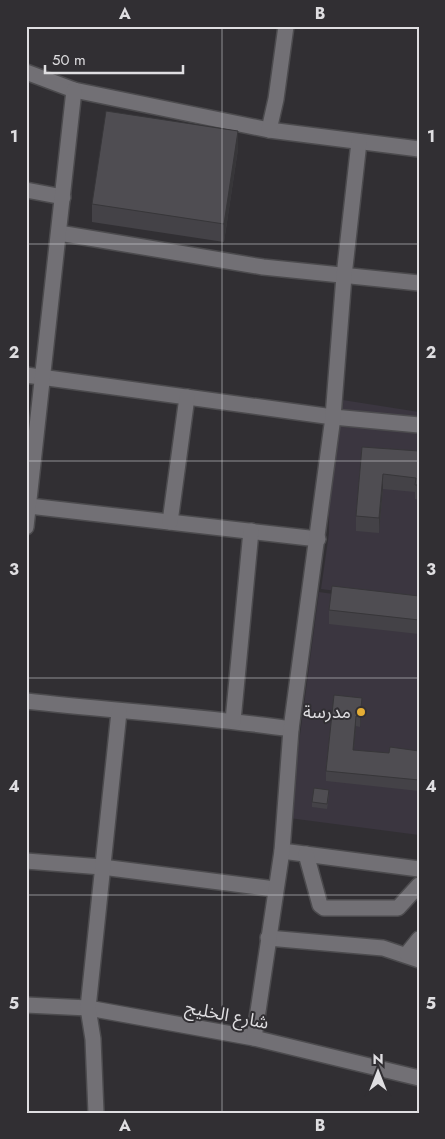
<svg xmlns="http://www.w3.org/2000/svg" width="445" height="1139" viewBox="0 0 445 1139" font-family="Jost,'Noto Sans Arabic',sans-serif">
<rect width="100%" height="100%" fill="#312f33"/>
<g fill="#3b3640">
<path d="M 330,398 L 419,412 L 419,602 L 321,589 L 329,533 Z"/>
<path d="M 319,592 L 419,606 L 419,835 L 289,818 Z"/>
</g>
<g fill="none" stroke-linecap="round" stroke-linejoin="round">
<g stroke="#4c4b4e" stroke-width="18">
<g id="minor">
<path d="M 26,72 L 74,90 L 269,130 L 419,149"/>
<path d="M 269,130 L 276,99 L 286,26"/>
<path d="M 26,190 L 63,197"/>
<path d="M 59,233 L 263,267 L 419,283"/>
<path d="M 26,375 L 333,417 L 419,425"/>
<path d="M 29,506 L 318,539"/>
<path d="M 170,522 L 187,397"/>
<path d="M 26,527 L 74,90"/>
<path d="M 26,701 C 115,711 203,716 291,729"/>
<path d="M 233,721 L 251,531"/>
<path d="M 282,851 L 419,869"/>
<path d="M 306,854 L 320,905 L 324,908 L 398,908 L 419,885"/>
<path d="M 26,861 L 102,867 L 275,889"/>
<path d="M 268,938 L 383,948 L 419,960"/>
<path d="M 407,954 L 419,939"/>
<path d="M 26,1005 L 88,1008 L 254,1038 L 419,1078"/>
<path d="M 254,1038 L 282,851 L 291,729 L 333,417 L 344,276 L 359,142"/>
<path d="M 96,1113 L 93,1039 L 88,1008 L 119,712"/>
</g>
</g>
<use href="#minor" stroke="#727075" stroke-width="15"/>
</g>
<g fill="#444247">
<path d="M 238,149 L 224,242 L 92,222 L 92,204 Z"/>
<path d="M 362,447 L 419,451 L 419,500 L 415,499 L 415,492 L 383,489 L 379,533 L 356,531 L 356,516 Z"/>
<path d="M 419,596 L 419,634 L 329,624 L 329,610 Z"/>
<path d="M 334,695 L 362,708 L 360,727 L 356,726 L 354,750 L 389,753 L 419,751 L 419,791 L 326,781 L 326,771 Z"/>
<path d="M 329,795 L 327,809 L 312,807 L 312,802 Z"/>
</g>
<g fill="#373639">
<path d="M 238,131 L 238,149 L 224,242 L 224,224 Z"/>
<path d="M 383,474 L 383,489 L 379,533 L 379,518 Z"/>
<path d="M 362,698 L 362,708 L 360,727 L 360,716 Z"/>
<path d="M 356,716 L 356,726 L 353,760 L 353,750 Z"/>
</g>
<g fill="#4f4d52" stroke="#373639">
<path d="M 106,111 L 238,131 L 224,224 L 92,204 Z"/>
<path d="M 362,447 L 419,451 L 419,485 L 415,485 L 416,478 L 383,474 L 379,518 L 356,516 Z"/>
<path d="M 332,586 L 419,596 L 419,620 L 329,610 Z"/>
<path d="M 334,695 L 362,698 L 360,716 L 356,716 L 353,750 L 389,753 L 390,747 L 419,751 L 419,780 L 326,771 Z"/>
<path d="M 314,788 L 329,790 L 327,804 L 312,802 Z"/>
</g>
<path fill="none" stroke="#dfdee1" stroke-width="1" stroke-opacity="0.55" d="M 222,26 L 222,1113M 26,244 L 419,244M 26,461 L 419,461M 26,678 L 419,678M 26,895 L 419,895"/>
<circle fill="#e5ad35" stroke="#312f33" stroke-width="2" cx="361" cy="712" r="5"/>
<g text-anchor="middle" stroke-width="4" stroke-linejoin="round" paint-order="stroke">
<g font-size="18" fill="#dfdee1" stroke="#312f33" text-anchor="end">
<text x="351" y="718">مدرسة</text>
</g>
<g font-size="18" fill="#dfdee1" stroke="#312f33">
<text transform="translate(227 1015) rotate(11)" y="6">شارع الخليج</text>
</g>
</g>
<rect width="445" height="1139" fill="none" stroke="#312f33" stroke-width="55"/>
<g transform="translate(378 1072)" stroke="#312f33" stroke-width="4" paint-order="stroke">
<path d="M0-4L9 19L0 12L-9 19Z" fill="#dfdee1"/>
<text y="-8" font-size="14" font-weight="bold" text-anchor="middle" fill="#dfdee1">N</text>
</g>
<path d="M45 65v8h138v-8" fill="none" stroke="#dfdee1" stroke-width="2.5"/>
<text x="52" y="65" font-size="15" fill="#dfdee1" stroke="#312f33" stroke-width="4" paint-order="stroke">50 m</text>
<rect x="28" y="28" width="390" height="1084" fill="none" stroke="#dfdee1" stroke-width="2"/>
<g font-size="16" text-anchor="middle" font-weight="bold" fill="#dfdee1">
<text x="125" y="19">A</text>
<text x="320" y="19">B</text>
<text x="14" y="142">1</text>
<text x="431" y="142">1</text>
<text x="14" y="358">2</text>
<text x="431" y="358">2</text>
<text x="14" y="575">3</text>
<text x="431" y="575">3</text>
<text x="14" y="792">4</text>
<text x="431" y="792">4</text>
<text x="14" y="1009">5</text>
<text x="431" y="1009">5</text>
<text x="125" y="1131">A</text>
<text x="320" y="1131">B</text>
</g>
</svg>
